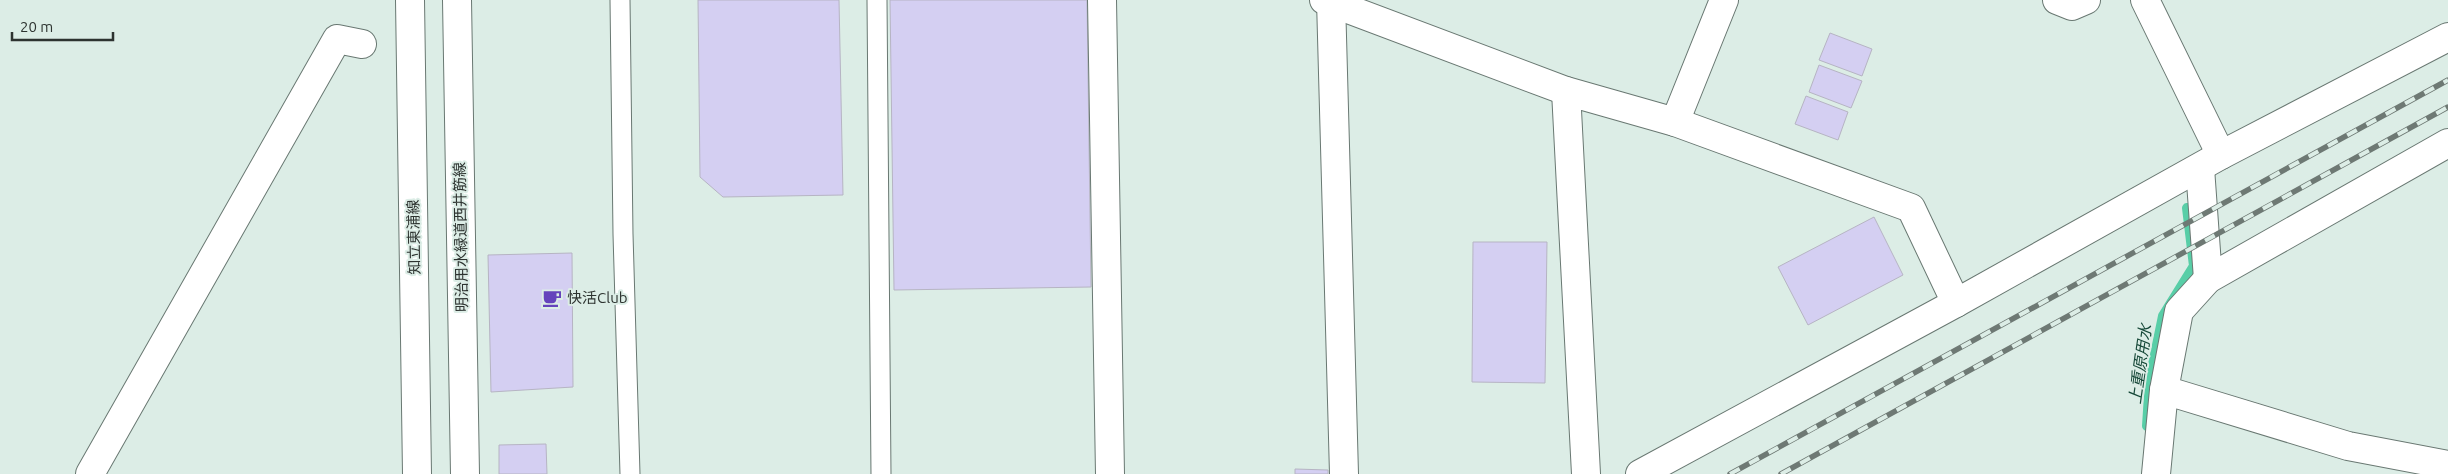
<svg xmlns="http://www.w3.org/2000/svg" width="2448" height="474" viewBox="0 0 2448 474" font-family="Ubuntu,'Noto Sans JP',sans-serif">
<rect width="100%" height="100%" fill="#dcede6"/>
<g fill="none" stroke-linecap="round" stroke-linejoin="round">
<path stroke="#58cea7" stroke-width="10" d="M 2147,426 L 2150,379 L 2163,316 L 2194,266 L 2187,208"/>
</g>
<g fill="#d4cff2" stroke="#b6b4c3">
<path d="M 698,0 L 839,0 L 843,195 L 723,197 L 700,177 Z"/>
<path d="M 890,0 L 1087,0 L 1091,287 L 894,290 Z"/>
<path d="M 1830,33 L 1872,49 L 1862,76 L 1819,60 Z"/>
<path d="M 1819,65 L 1862,81 L 1851,108 L 1809,92 Z"/>
<path d="M 1806,96 L 1848,112 L 1838,140 L 1795,124 Z"/>
<path d="M 1874,217 L 1903,275 L 1808,325 L 1778,267 Z"/>
<path d="M 1473,242 L 1547,242 L 1545,383 L 1472,382 Z"/>
<path d="M 572,253 L 573,387 L 491,392 L 488,255 Z"/>
<path d="M 546,444 L 547,474 L 499,474 L 499,445 Z"/>
<path d="M 1295,469 L 1328,470 L 1328,474 L 1295,474 Z"/>
</g>
<g fill="none" stroke-linecap="round" stroke-linejoin="round">
<g stroke="#697872" stroke-width="21">
<g id="lane">
<path d="M 620,0 L 623,234 L 630,474"/>
<path d="M 877,0 L 881,474"/>
</g>
</g>
<g stroke="#697872" stroke-width="30">
<g id="street">
<path d="M 457,0 L 465,474"/>
<path d="M 1102,0 L 1110,474"/>
<path d="M 1324,0 L 1566,91"/>
<path d="M 1331,0 L 1344,474"/>
<path d="M 2057,0 L 2072,6 L 2086,0"/>
<path d="M 2145,0 L 2221,155"/>
<path d="M 1675,122 L 1911,208 L 1956,303"/>
<path d="M 2200,168 L 2208,279"/>
<path d="M 2164,390 L 2348,446 L 2448,465"/>
<path d="M 90,474 L 337,39 L 362,44"/>
<path d="M 1586,474 L 1566,91 L 1675,122 L 1724,0"/>
<path d="M 2156,474 L 2164,390 L 2179,311 L 2208,279 L 2448,143"/>
</g>
</g>
<g stroke="#697872" stroke-width="30">
<path id="secondary" d="M 1640,474 L 1956,303 L 2221,155 L 2448,37"/>
</g>
<g stroke="#697872" stroke-width="30">
<path id="primary" d="M 410,0 L 417,474"/>
</g>
<use href="#lane" stroke="#fff" stroke-width="19"/>
<use href="#street" stroke="#fff" stroke-width="28"/>
<use href="#secondary" stroke="#fff" stroke-width="28"/>
<use href="#primary" stroke="#fff" stroke-width="28"/>
<g stroke="#6e7974" stroke-width="5.5">
<g id="rail">
<path d="M 1730,474 L 2448,80"/>
<path d="M 1781,474 L 2448,107"/>
</g>
</g>
<use href="#rail" stroke="#dcede6" stroke-width="4" stroke-dasharray="11" stroke-linecap="butt"/>
</g>
<defs>
<g id="cafe-bare" transform="scale(1.5)"><path d="M-5.5-4.5H6V0H3Q3 3.5 0 3.5H-2.5Q-5.5 3.5-5.5 0ZM3-3.2v2h1.7v-2ZM-6 4.5H4V6H-6Z" fill="#6543bc" stroke="#dcede6" stroke-width="2.5" paint-order="stroke"/></g>
</defs>
<g fill-rule="evenodd">
<use href="#cafe-bare" x="552" y="298"/>
</g>
<g text-anchor="middle" stroke-width="4" stroke-linejoin="round" paint-order="stroke">
<g font-size="15" fill="#2d3330" stroke="#dcede6">
<text transform="translate(414 237) rotate(-91)" y="5">知立東浦線</text>
<text transform="translate(461 237) rotate(-91)" y="5">明治用水緑道西井筋線</text>
</g>
<g font-size="15" fill="#2d3330" stroke="#dcede6" text-anchor="start">
<text x="567" y="303">快活Club</text>
</g>
<g font-size="16" font-style="italic" fill="#174939" stroke="#dcede6">
<text transform="translate(2140 364) rotate(-82)" y="6">上重原用水</text>
</g>
</g>
<path d="M12 32v8h101v-8" fill="none" stroke="#2d3330" stroke-width="2.5"/>
<text x="20" y="32" font-size="15" fill="#2d3330" stroke="#dcede6" stroke-width="4" paint-order="stroke">20 m</text>
</svg>
